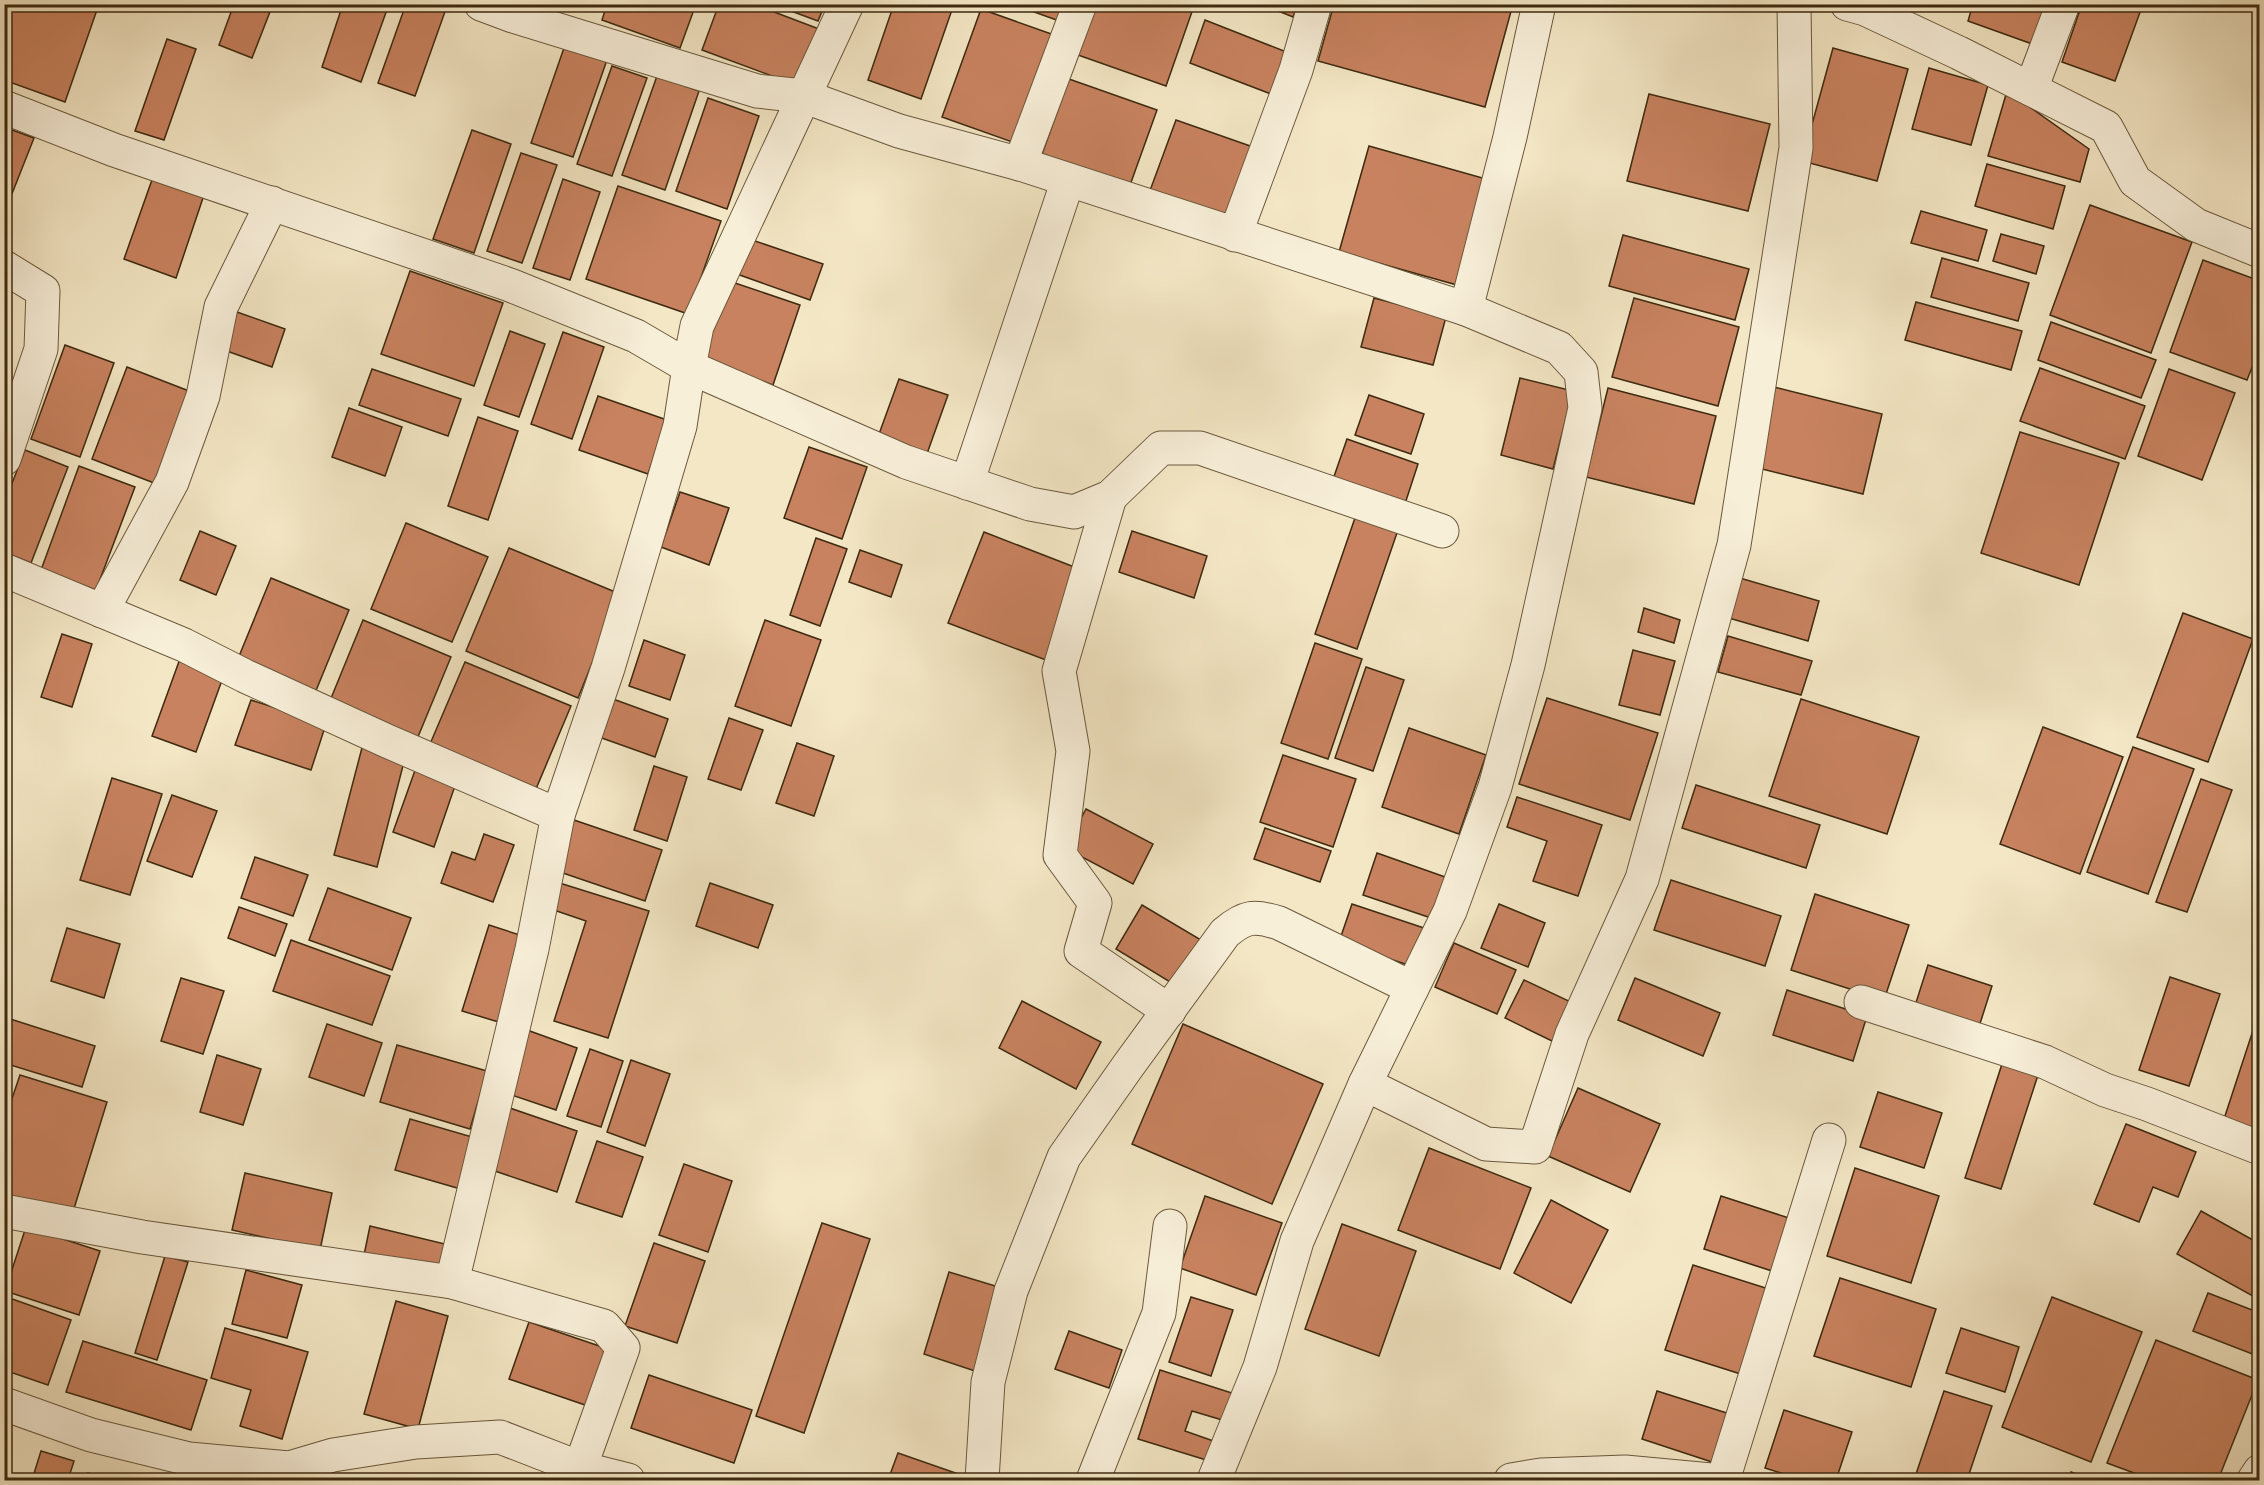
<svg xmlns="http://www.w3.org/2000/svg" width="2264" height="1485" viewBox="0 0 2264 1485" font-family="Vollkorn,serif">
<rect width="100%" height="100%" fill="#f4e7c5"/>
<filter id="stains"><feTurbulence type="fractalNoise" baseFrequency=".00333" numOctaves="4"/><feColorMatrix values="0 0 0 0 .2 0 0 0 0 .09 0 0 0 0 .02 0 0 0 .5 -.17"/></filter>
<radialGradient id="worn" r=".72"><stop offset=".6" stop-color="#630" stop-opacity="0"/><stop offset="1" stop-color="#630" stop-opacity=".3"/></radialGradient>
<g fill="#c8825f" stroke="#3d2a10" stroke-width="1.5">
<path d="M 6,4 L 99,4 L 65,102 L 4,80 Z"/>
<path d="M 234,4 L 273,4 L 252,58 L 219,45 Z"/>
<path d="M 309,4 L 331,4 L 329,11 Z"/>
<path d="M 343,4 L 389,4 L 361,82 L 322,67 Z"/>
<path d="M 406,4 L 442,4 L 447,6 L 415,96 L 378,83 Z"/>
<path d="M 607,4 L 696,4 L 680,48 L 602,20 Z"/>
<path d="M 719,4 L 753,4 L 819,29 L 799,86 L 702,50 Z"/>
<path d="M 772,4 L 825,4 L 818,21 Z"/>
<path d="M 894,4 L 954,4 L 921,99 L 868,80 Z"/>
<path d="M 1012,4 L 1072,4 L 1065,23 Z"/>
<path d="M 1096,4 L 1188,4 L 1194,6 L 1166,86 L 1078,55 Z"/>
<path d="M 1261,4 L 1298,4 L 1293,17 Z"/>
<path d="M 1334,4 L 1513,4 L 1485,107 L 1318,61 Z"/>
<path d="M 1973,4 L 2049,4 L 2035,45 L 1968,21 Z"/>
<path d="M 2082,4 L 2143,4 L 2115,81 L 2062,62 Z"/>
<path d="M 981,9 L 1057,36 L 1018,144 L 942,117 Z"/>
<path d="M 1205,20 L 1294,55 L 1279,97 L 1190,63 Z"/>
<path d="M 167,39 L 196,49 L 164,140 L 135,131 Z"/>
<path d="M 565,45 L 607,60 L 573,157 L 531,143 Z"/>
<path d="M 1833,48 L 1908,69 L 1877,181 L 1802,161 Z"/>
<path d="M 612,66 L 647,78 L 612,176 L 577,164 Z"/>
<path d="M 1929,68 L 1988,85 L 1971,145 L 1912,129 Z"/>
<path d="M 657,76 L 699,91 L 665,190 L 622,175 Z"/>
<path d="M 1069,79 L 1157,110 L 1129,188 L 1041,157 Z"/>
<path d="M 2007,91 L 2089,149 L 2080,182 L 1988,156 Z"/>
<path d="M 1649,94 L 1770,124 L 1748,211 L 1627,181 Z"/>
<path d="M 708,98 L 759,116 L 727,209 L 676,191 Z"/>
<path d="M 1176,120 L 1256,148 L 1229,225 L 1148,196 Z"/>
<path d="M 4,127 L 34,138 L 4,214 Z"/>
<path d="M 472,130 L 511,144 L 474,253 L 433,239 Z"/>
<path d="M 1369,146 L 1486,179 L 1457,285 L 1339,252 Z"/>
<path d="M 521,153 L 557,165 L 522,263 L 487,251 Z"/>
<path d="M 1987,164 L 2065,186 L 2053,229 L 1975,206 Z"/>
<path d="M 153,177 L 204,195 L 176,278 L 124,259 Z"/>
<path d="M 563,179 L 600,192 L 570,280 L 533,268 Z"/>
<path d="M 618,186 L 721,221 L 688,314 L 586,279 Z"/>
<path d="M 2090,205 L 2192,242 L 2151,353 L 2050,315 Z"/>
<path d="M 1921,211 L 1987,230 L 1978,261 L 1911,243 Z"/>
<path d="M 2001,234 L 2044,246 L 2036,274 L 1993,261 Z"/>
<path d="M 1623,235 L 1749,269 L 1735,320 L 1609,286 Z"/>
<path d="M 746,238 L 823,264 L 810,300 L 734,273 Z"/>
<path d="M 1942,258 L 2029,283 L 2018,321 L 1931,297 Z"/>
<path d="M 2203,260 L 2260,281 L 2260,347 L 2247,380 L 2170,352 Z"/>
<path d="M 410,271 L 503,303 L 474,386 L 381,354 Z"/>
<path d="M 729,281 L 800,305 L 773,385 L 702,360 Z"/>
<path d="M 1374,298 L 1446,317 L 1433,365 L 1361,347 Z"/>
<path d="M 1634,298 L 1739,327 L 1718,406 L 1612,377 Z"/>
<path d="M 1916,302 L 2022,331 L 2011,370 L 1905,340 Z"/>
<path d="M 237,312 L 285,329 L 272,367 L 224,350 Z"/>
<path d="M 2051,322 L 2156,360 L 2141,398 L 2038,360 Z"/>
<path d="M 510,331 L 545,344 L 519,417 L 484,405 Z"/>
<path d="M 563,332 L 604,347 L 572,439 L 531,424 Z"/>
<path d="M 65,345 L 114,363 L 80,457 L 31,439 Z"/>
<path d="M 127,367 L 189,391 L 154,483 L 92,459 Z"/>
<path d="M 2040,368 L 2145,406 L 2125,459 L 2020,421 Z"/>
<path d="M 372,369 L 461,399 L 448,436 L 359,405 Z"/>
<path d="M 2169,369 L 2235,393 L 2202,480 L 2138,456 Z"/>
<path d="M 1520,378 L 1573,391 L 1553,469 L 1501,455 Z"/>
<path d="M 899,379 L 948,395 L 924,462 L 875,445 Z"/>
<path d="M 1770,386 L 1882,414 L 1863,494 L 1750,466 Z"/>
<path d="M 1608,388 L 1716,416 L 1694,504 L 1586,477 Z"/>
<path d="M 1369,395 L 1424,414 L 1411,454 L 1355,435 Z"/>
<path d="M 598,396 L 667,420 L 648,474 L 579,450 Z"/>
<path d="M 349,408 L 402,427 L 385,476 L 332,457 Z"/>
<path d="M 478,417 L 518,431 L 488,520 L 448,506 Z"/>
<path d="M 2020,432 L 2119,463 L 2079,585 L 1981,553 Z"/>
<path d="M 1347,439 L 1418,464 L 1402,513 L 1330,488 Z"/>
<path d="M 809,447 L 867,467 L 842,539 L 784,518 Z"/>
<path d="M 25,450 L 68,467 L 31,563 L 4,552 L 4,504 Z"/>
<path d="M 79,466 L 135,487 L 96,590 L 41,570 Z"/>
<path d="M 680,492 L 729,508 L 709,565 L 661,547 Z"/>
<path d="M 1356,515 L 1398,530 L 1357,649 L 1315,634 Z"/>
<path d="M 406,523 L 488,557 L 452,642 L 371,609 Z"/>
<path d="M 200,531 L 236,546 L 216,595 L 180,580 Z"/>
<path d="M 1132,531 L 1207,556 L 1194,598 L 1119,572 Z"/>
<path d="M 984,532 L 1082,570 L 1046,660 L 948,623 Z"/>
<path d="M 816,538 L 847,549 L 820,626 L 790,615 Z"/>
<path d="M 509,548 L 620,594 L 578,698 L 466,651 Z"/>
<path d="M 860,550 L 902,565 L 891,597 L 849,582 Z"/>
<path d="M 1733,576 L 1819,601 L 1808,641 L 1722,616 Z"/>
<path d="M 271,578 L 349,610 L 313,698 L 235,666 Z"/>
<path d="M 1644,608 L 1680,620 L 1674,643 L 1638,632 Z"/>
<path d="M 2183,613 L 2253,639 L 2208,762 L 2137,737 Z"/>
<path d="M 363,620 L 451,657 L 415,744 L 327,708 Z"/>
<path d="M 765,620 L 821,640 L 791,726 L 735,706 Z"/>
<path d="M 62,634 L 92,644 L 72,707 L 41,697 Z"/>
<path d="M 1728,636 L 1812,661 L 1801,695 L 1718,672 Z"/>
<path d="M 644,640 L 685,655 L 670,700 L 629,686 Z"/>
<path d="M 1315,643 L 1362,659 L 1328,759 L 1281,743 Z"/>
<path d="M 1633,650 L 1675,661 L 1660,715 L 1619,705 Z"/>
<path d="M 181,656 L 225,672 L 196,752 L 152,736 Z"/>
<path d="M 465,662 L 571,706 L 533,796 L 427,751 Z"/>
<path d="M 1366,667 L 1404,680 L 1373,771 L 1335,758 Z"/>
<path d="M 1547,698 L 1658,733 L 1630,820 L 1519,784 Z"/>
<path d="M 613,699 L 668,719 L 655,757 L 599,737 Z"/>
<path d="M 1801,699 L 1919,737 L 1887,834 L 1769,796 Z"/>
<path d="M 251,700 L 326,724 L 311,770 L 235,745 Z"/>
<path d="M 729,718 L 763,730 L 741,790 L 708,779 Z"/>
<path d="M 2043,727 L 2123,757 L 2080,874 L 2000,844 Z"/>
<path d="M 1409,728 L 1486,755 L 1459,834 L 1382,807 Z"/>
<path d="M 364,740 L 407,750 L 377,867 L 334,855 Z"/>
<path d="M 797,743 L 834,756 L 814,816 L 776,803 Z"/>
<path d="M 2133,747 L 2194,769 L 2148,894 L 2087,872 Z"/>
<path d="M 1283,755 L 1356,779 L 1333,847 L 1260,822 Z"/>
<path d="M 418,762 L 458,777 L 434,847 L 393,832 Z"/>
<path d="M 654,766 L 687,777 L 667,841 L 634,830 Z"/>
<path d="M 112,778 L 162,794 L 130,895 L 80,880 Z"/>
<path d="M 2201,779 L 2232,790 L 2187,912 L 2156,902 Z"/>
<path d="M 1696,785 L 1820,825 L 1806,868 L 1682,828 Z"/>
<path d="M 172,795 L 217,811 L 192,877 L 147,861 Z"/>
<path d="M 1517,797 L 1602,825 L 1578,896 L 1533,881 L 1547,841 L 1507,827 Z"/>
<path d="M 1086,809 L 1153,844 L 1133,884 L 1065,848 Z"/>
<path d="M 574,820 L 662,850 L 645,901 L 557,871 Z"/>
<path d="M 1265,828 L 1331,851 L 1320,882 L 1254,859 Z"/>
<path d="M 484,834 L 514,845 L 493,902 L 441,883 L 452,852 L 475,860 Z"/>
<path d="M 1377,853 L 1448,878 L 1434,919 L 1363,895 Z"/>
<path d="M 255,857 L 308,875 L 293,916 L 241,898 Z"/>
<path d="M 550,880 L 649,911 L 608,1038 L 554,1021 L 586,921 L 542,906 Z"/>
<path d="M 1671,880 L 1781,916 L 1765,966 L 1654,930 Z"/>
<path d="M 710,883 L 773,905 L 758,948 L 696,926 Z"/>
<path d="M 328,888 L 411,918 L 392,970 L 309,940 Z"/>
<path d="M 1815,894 L 1909,925 L 1884,1000 L 1791,970 Z"/>
<path d="M 1352,904 L 1424,928 L 1411,966 L 1339,942 Z"/>
<path d="M 1499,904 L 1545,923 L 1528,967 L 1481,948 Z"/>
<path d="M 1142,905 L 1201,940 L 1175,985 L 1116,949 Z"/>
<path d="M 239,907 L 287,924 L 275,956 L 228,938 Z"/>
<path d="M 489,925 L 529,938 L 502,1023 L 462,1011 Z"/>
<path d="M 67,928 L 120,944 L 104,998 L 51,981 Z"/>
<path d="M 291,940 L 390,976 L 372,1025 L 273,991 Z"/>
<path d="M 1454,943 L 1516,970 L 1497,1014 L 1435,987 Z"/>
<path d="M 1928,965 L 1992,986 L 1977,1033 L 1913,1012 Z"/>
<path d="M 2170,977 L 2220,994 L 2189,1086 L 2139,1070 Z"/>
<path d="M 181,978 L 224,991 L 203,1054 L 161,1041 Z"/>
<path d="M 1635,978 L 1720,1013 L 1703,1056 L 1618,1020 Z"/>
<path d="M 1524,980 L 1573,1003 L 1554,1042 L 1505,1018 Z"/>
<path d="M 1787,990 L 1867,1016 L 1853,1061 L 1773,1035 Z"/>
<path d="M 1022,1001 L 1101,1042 L 1076,1089 L 999,1048 Z"/>
<path d="M 2260,1009 L 2260,1131 L 2224,1119 Z"/>
<path d="M 4,1017 L 95,1046 L 82,1087 L 4,1063 Z"/>
<path d="M 327,1024 L 382,1043 L 364,1096 L 309,1077 Z"/>
<path d="M 1183,1024 L 1323,1084 L 1272,1204 L 1132,1144 Z"/>
<path d="M 527,1030 L 577,1048 L 556,1110 L 506,1093 Z"/>
<path d="M 397,1045 L 487,1071 L 470,1129 L 380,1102 Z"/>
<path d="M 590,1049 L 623,1061 L 601,1127 L 567,1116 Z"/>
<path d="M 217,1055 L 261,1069 L 243,1125 L 200,1112 Z"/>
<path d="M 631,1060 L 670,1074 L 645,1146 L 607,1132 Z"/>
<path d="M 2002,1064 L 2038,1075 L 2001,1189 L 1965,1178 Z"/>
<path d="M 20,1075 L 107,1102 L 72,1215 L 4,1193 L 4,1122 Z"/>
<path d="M 1578,1088 L 1660,1124 L 1630,1192 L 1548,1156 Z"/>
<path d="M 1878,1092 L 1942,1113 L 1924,1168 L 1860,1147 Z"/>
<path d="M 507,1107 L 577,1131 L 557,1192 L 486,1168 Z"/>
<path d="M 410,1119 L 479,1139 L 464,1190 L 395,1170 Z"/>
<path d="M 2126,1124 L 2196,1152 L 2178,1197 L 2153,1187 L 2139,1222 L 2094,1204 Z"/>
<path d="M 597,1141 L 643,1157 L 622,1217 L 576,1202 Z"/>
<path d="M 1429,1148 L 1531,1188 L 1500,1269 L 1398,1230 Z"/>
<path d="M 684,1164 L 732,1181 L 708,1252 L 659,1235 Z"/>
<path d="M 1855,1168 L 1939,1196 L 1911,1283 L 1827,1256 Z"/>
<path d="M 245,1173 L 332,1193 L 320,1250 L 232,1230 Z"/>
<path d="M 1205,1196 L 1282,1223 L 1256,1295 L 1180,1268 Z"/>
<path d="M 1721,1196 L 1789,1218 L 1772,1271 L 1704,1249 Z"/>
<path d="M 1551,1200 L 1608,1230 L 1571,1303 L 1514,1273 Z"/>
<path d="M 2201,1211 L 2260,1244 L 2260,1300 L 2177,1254 Z"/>
<path d="M 822,1223 L 870,1239 L 804,1433 L 756,1416 Z"/>
<path d="M 1342,1224 L 1416,1251 L 1379,1356 L 1305,1329 Z"/>
<path d="M 370,1226 L 445,1244 L 438,1278 L 363,1260 Z"/>
<path d="M 26,1227 L 100,1251 L 79,1315 L 5,1291 Z"/>
<path d="M 654,1243 L 705,1261 L 677,1343 L 625,1326 Z"/>
<path d="M 165,1256 L 188,1262 L 157,1360 L 135,1353 Z"/>
<path d="M 1693,1265 L 1775,1291 L 1747,1376 L 1665,1350 Z"/>
<path d="M 246,1270 L 302,1285 L 287,1338 L 232,1324 Z"/>
<path d="M 949,1272 L 1002,1288 L 975,1371 L 924,1354 Z"/>
<path d="M 1840,1278 L 1936,1309 L 1911,1387 L 1814,1356 Z"/>
<path d="M 2208,1293 L 2260,1313 L 2260,1357 L 2193,1331 Z"/>
<path d="M 4,1296 L 71,1320 L 48,1385 L 4,1370 Z"/>
<path d="M 1191,1297 L 1233,1310 L 1211,1376 L 1169,1362 Z"/>
<path d="M 2052,1297 L 2142,1332 L 2091,1462 L 2002,1427 Z"/>
<path d="M 396,1301 L 448,1316 L 418,1429 L 364,1414 Z"/>
<path d="M 529,1322 L 608,1349 L 588,1406 L 509,1379 Z"/>
<path d="M 225,1328 L 308,1352 L 282,1439 L 240,1426 L 251,1390 L 211,1378 Z"/>
<path d="M 1961,1328 L 2019,1347 L 2005,1392 L 1946,1373 Z"/>
<path d="M 1069,1331 L 1122,1350 L 1109,1388 L 1055,1369 Z"/>
<path d="M 2156,1340 L 2258,1380 L 2218,1480 L 2153,1480 L 2107,1463 Z"/>
<path d="M 83,1341 L 207,1380 L 191,1430 L 66,1392 Z"/>
<path d="M 1160,1370 L 1238,1395 L 1229,1422 L 1192,1411 L 1185,1431 L 1222,1444 L 1216,1463 L 1138,1439 Z"/>
<path d="M 649,1375 L 752,1410 L 734,1463 L 631,1428 Z"/>
<path d="M 1657,1391 L 1730,1414 L 1715,1463 L 1642,1439 Z"/>
<path d="M 1944,1391 L 1992,1406 L 1967,1480 L 1914,1480 Z"/>
<path d="M 1784,1410 L 1852,1432 L 1836,1480 L 1803,1480 L 1765,1468 Z"/>
<path d="M 41,1451 L 74,1461 L 68,1480 L 32,1480 Z"/>
<path d="M 898,1453 L 967,1477 L 966,1480 L 888,1480 Z"/>
<path d="M 2071,1472 L 2093,1480 L 2067,1480 Z"/>
<path d="M 88,1473 L 112,1480 L 86,1480 Z"/>
</g>
<g fill="none" stroke-linecap="round" stroke-linejoin="round">
<g stroke="#6b593d" stroke-width="35">
<g id="minor">
<path d="M 481,4 L 513,16 L 757,91 L 803,96 L 899,131 L 1020,164 L 1466,309 L 1510,137 L 1539,4"/>
<path d="M 1847,4 L 1865,9 L 1959,53 L 2106,127 L 2135,181 L 2196,225 L 2260,251"/>
<path d="M 2031,89 L 2063,4"/>
<path d="M 4,107 L 114,150 L 510,285 L 636,336 L 689,367 L 697,326 L 847,4"/>
<path d="M 1020,164 L 1080,4"/>
<path d="M 1235,235 L 1296,70 L 1315,4"/>
<path d="M 4,267 L 43,291 L 41,349 L 4,459"/>
<path d="M 967,483 L 1068,180"/>
<path d="M 1110,497 L 1059,671 L 1073,751 L 1060,855 L 1095,903 L 1081,951 L 1169,1011"/>
<path d="M 4,570 L 184,645 L 245,676 L 387,741 L 558,815 L 608,668 L 680,426 L 689,367 L 906,462 L 1030,504 L 1074,512 L 1110,497 L 1161,448 L 1200,448 L 1442,531"/>
<path d="M 102,611 L 172,482 L 203,396 L 221,307 L 272,203"/>
<path d="M 1861,1002 L 2045,1062 L 2105,1090 L 2147,1104 L 2260,1148"/>
<path d="M 1365,1084 L 1450,911 L 1495,787 L 1528,665 L 1585,408 L 1581,372 L 1559,348 L 1466,309"/>
<path d="M 4,1211 L 142,1237 L 452,1282 L 604,1326 L 623,1348 L 580,1468"/>
<path d="M 452,1282 L 532,949 L 558,815"/>
<path d="M 4,1404 L 91,1435 L 189,1459 L 289,1468 L 333,1455 L 416,1442 L 500,1437 L 580,1468 L 628,1480"/>
<path d="M 982,1480 L 988,1382 L 1011,1291 L 1064,1157 L 1128,1066 L 1225,933 C 1245,916 1254,915 1279,923 L 1412,988"/>
<path d="M 1093,1480 L 1159,1313 L 1170,1226"/>
<path d="M 1214,1480 L 1260,1367 L 1297,1241 L 1365,1084 L 1486,1144 L 1535,1147 L 1572,1034 L 1642,879 L 1734,545 L 1796,148 L 1794,4"/>
<path d="M 1511,1480 L 1541,1475 L 1625,1472 L 1711,1480"/>
<path d="M 1723,1480 L 1829,1140"/>
<path d="M 2254,1480 L 2260,1471"/>
</g>
</g>
<use href="#minor" stroke="#f8efd9" stroke-width="33"/>
</g>
<rect width="2264" height="1485" fill="none" stroke="#f4e7c5" stroke-width="24"/>
<rect x="6" y="6" width="2252" height="1473" fill="none" stroke="#3d2a10" stroke-width="3"/>
<rect x="12" y="12" width="2240" height="1461" fill="none" stroke="#3d2a10" stroke-width="1.5"/>
<rect width="100%" height="100%" filter="url(#stains)"/>
<rect width="100%" height="100%" fill="url(#worn)"/>
</svg>
